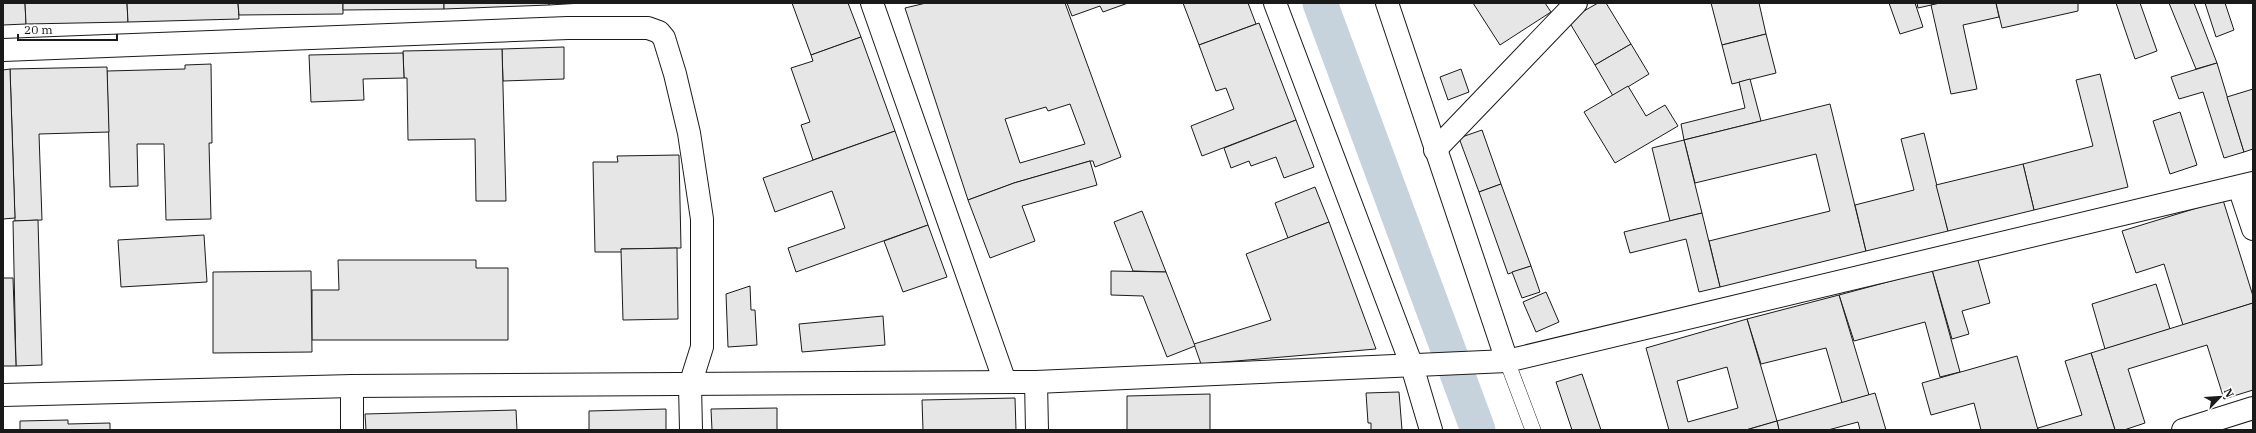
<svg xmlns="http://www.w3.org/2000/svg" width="2256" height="433" viewBox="0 0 2256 433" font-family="'IBM Plex Serif',serif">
<rect width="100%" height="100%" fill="#fff"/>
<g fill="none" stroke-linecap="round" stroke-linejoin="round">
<path stroke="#c6d2dc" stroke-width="35" d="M 1320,3 L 1478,430"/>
</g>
<g fill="#e6e6e6" stroke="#1a1a1a" fill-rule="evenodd">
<path d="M 3,3 L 25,3 L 26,24 L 3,25 Z"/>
<path d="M 25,3 L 127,3 L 128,22 L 26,24 Z"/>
<path d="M 127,3 L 238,3 L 239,19 L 128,22 Z"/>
<path d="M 238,3 L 343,3 L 343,14 L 239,15 Z"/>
<path d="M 343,3 L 444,3 L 444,9 L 343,10 Z"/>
<path d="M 444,3 L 549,3 L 549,5 L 444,9 Z"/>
<path d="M 549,3 L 582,3 L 549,5 Z"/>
<path d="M 792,3 L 848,3 L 861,37 L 811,55 Z"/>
<path d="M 926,3 L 1065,3 L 1121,157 L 1095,167 L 1093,161 L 1090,161 L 1014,183 L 968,200 L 905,8 ZM 1070,104 L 1085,144 L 1020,163 L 1005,119 L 1046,107 L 1048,111 Z"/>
<path d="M 1067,3 L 1128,3 L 1103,12 L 1100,6 L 1072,16 Z"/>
<path d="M 1183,3 L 1248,3 L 1256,24 L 1199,45 Z"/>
<path d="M 1473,3 L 1545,3 L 1551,12 L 1500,45 Z"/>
<path d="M 1598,3 L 1606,3 L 1631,44 L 1595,65 L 1568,20 Z"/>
<path d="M 1711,3 L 1759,3 L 1766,34 L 1722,45 Z"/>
<path d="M 1889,3 L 1915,3 L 1923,27 L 1900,34 Z"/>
<path d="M 1917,3 L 1940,3 L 1918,8 Z"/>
<path d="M 1940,3 L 1996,3 L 1999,17 L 1963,25 L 1977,89 L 1951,94 L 1931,5 Z"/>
<path d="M 1996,3 L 2078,3 L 2078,11 L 2002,28 Z"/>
<path d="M 2116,3 L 2140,3 L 2157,51 L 2135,59 Z"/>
<path d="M 2169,3 L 2194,3 L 2217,63 L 2196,69 Z"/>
<path d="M 2205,3 L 2225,3 L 2234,30 L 2216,37 Z"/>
<path d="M 1259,23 L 1296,120 L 1202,156 L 1191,126 L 1234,109 L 1226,88 L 1216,91 L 1199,45 Z"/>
<path d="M 1766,34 L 1776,73 L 1732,84 L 1722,45 Z"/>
<path d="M 861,37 L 895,131 L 813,160 L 801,125 L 810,122 L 791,68 L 813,61 L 811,55 Z"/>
<path d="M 1631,44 L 1649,74 L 1613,96 L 1595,65 Z"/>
<path d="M 564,47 L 564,79 L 503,81 L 502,49 Z"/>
<path d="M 502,49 L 506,201 L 476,201 L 475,139 L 408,140 L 407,78 L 404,78 L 403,51 Z"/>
<path d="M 403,53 L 404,78 L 363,79 L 364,100 L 311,102 L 309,55 Z"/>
<path d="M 2217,63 L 2244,152 L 2224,158 L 2203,92 L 2179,99 L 2171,77 Z"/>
<path d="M 211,64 L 212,143 L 209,143 L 211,219 L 166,220 L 164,144 L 137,144 L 138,186 L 110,187 L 107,71 L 185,69 L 185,65 Z"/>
<path d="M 107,67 L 109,132 L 39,134 L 42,220 L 15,221 L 10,69 Z"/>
<path d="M 10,69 L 15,218 L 3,219 L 3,70 Z"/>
<path d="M 1461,69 L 1469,92 L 1448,100 L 1440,77 Z"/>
<path d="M 2100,74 L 2128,187 L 2034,210 L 2023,164 L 2093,146 L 2076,80 Z"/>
<path d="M 1750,79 L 1761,121 L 1684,140 L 1681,124 L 1745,108 L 1739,82 Z"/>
<path d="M 1628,86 L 1646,116 L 1665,105 L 1678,126 L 1615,163 L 1584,112 Z"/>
<path d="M 2253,89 L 2253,149 L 2244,152 L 2227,97 Z"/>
<path d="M 1830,104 L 1866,251 L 1720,287 L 1709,241 L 1830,211 L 1816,154 L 1695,183 L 1684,140 Z"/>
<path d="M 2180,112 L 2197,165 L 2170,174 L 2153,121 Z"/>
<path d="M 1296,120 L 1314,167 L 1284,178 L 1276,157 L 1251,166 L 1249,161 L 1231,168 L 1224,148 Z"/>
<path d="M 1482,130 L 1501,184 L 1479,192 L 1459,138 Z"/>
<path d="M 895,131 L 928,225 L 796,272 L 788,248 L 845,228 L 832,191 L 775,212 L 763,178 Z"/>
<path d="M 1924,133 L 1948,231 L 1866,251 L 1855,205 L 1914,190 L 1901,139 Z"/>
<path d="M 1684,140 L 1702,213 L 1670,221 L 1652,148 Z"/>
<path d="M 679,155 L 681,248 L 621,249 L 622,252 L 595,252 L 593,162 L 618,162 L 617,156 Z"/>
<path d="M 1090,161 L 1097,185 L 1022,206 L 1035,241 L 990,258 L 968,200 L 1014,183 Z"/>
<path d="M 2023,164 L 2034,210 L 1948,231 L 1936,185 Z"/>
<path d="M 1501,184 L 1531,266 L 1508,274 L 1479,192 Z"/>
<path d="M 1315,187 L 1329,222 L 1288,238 L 1275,203 Z"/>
<path d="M 2223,200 L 2253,296 L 2253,303 L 2183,325 L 2164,264 L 2136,273 L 2122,231 Z"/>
<path d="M 1142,211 L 1166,272 L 1133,271 L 1114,222 Z"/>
<path d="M 1702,213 L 1720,287 L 1699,292 L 1686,239 L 1630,253 L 1624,232 Z"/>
<path d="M 38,220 L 42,365 L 16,366 L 13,221 Z"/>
<path d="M 1329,222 L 1376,349 L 1201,364 L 1194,344 L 1271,320 L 1246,254 Z"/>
<path d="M 928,225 L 947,277 L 903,292 L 884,241 Z"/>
<path d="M 204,235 L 207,282 L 121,287 L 118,240 Z"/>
<path d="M 677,248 L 678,319 L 623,320 L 621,249 Z"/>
<path d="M 1977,257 L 1990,303 L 1962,311 L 1969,334 L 1952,339 L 1932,270 Z"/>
<path d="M 338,260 L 476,260 L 476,268 L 508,268 L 508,340 L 312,340 L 312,290 L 339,290 Z"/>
<path d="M 1531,266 L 1540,292 L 1522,298 L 1512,272 Z"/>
<path d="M 1932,270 L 1960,372 L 1940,377 L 1925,322 L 1854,341 L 1839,295 Z"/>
<path d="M 311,271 L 312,352 L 213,353 L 213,272 Z"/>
<path d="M 1111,271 L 1166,272 L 1195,346 L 1167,357 L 1143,296 L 1111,295 Z"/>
<path d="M 3,278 L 13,278 L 16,366 L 3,366 Z"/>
<path d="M 2156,284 L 2170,329 L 2105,349 L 2092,304 Z"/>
<path d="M 750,286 L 751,310 L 755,310 L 757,345 L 728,347 L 726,294 Z"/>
<path d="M 1546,292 L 1559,322 L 1536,332 L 1523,302 Z"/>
<path d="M 1839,295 L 1869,395 L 1842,403 L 1826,348 L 1761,364 L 1747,319 Z"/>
<path d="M 2253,303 L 2253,390 L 2224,399 L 2207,345 L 2128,369 L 2145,423 L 2124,430 L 2115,430 L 2091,353 Z"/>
<path d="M 883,316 L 885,345 L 802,352 L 799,324 Z"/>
<path d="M 1747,319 L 1777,421 L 1746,430 L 1669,430 L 1646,348 ZM 1727,367 L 1738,408 L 1688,422 L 1677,381 Z"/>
<path d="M 2091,353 L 2115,430 L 2038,430 L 2038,428 L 2082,415 L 2065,361 Z"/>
<path d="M 2017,356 L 2038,430 L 1981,430 L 1974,403 L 1931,415 L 1922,383 Z"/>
<path d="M 1582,374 L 1601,430 L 1572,430 L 1556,382 Z"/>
<path d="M 1399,392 L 1402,430 L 1371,430 L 1371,423 L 1368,423 L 1366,393 Z"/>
<path d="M 1875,393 L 1886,430 L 1860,430 L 1858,422 L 1828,430 L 1779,430 L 1777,421 Z"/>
<path d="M 1210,394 L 1210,430 L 1127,430 L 1127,396 Z"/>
<path d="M 1015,398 L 1016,430 L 923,430 L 922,400 Z"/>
<path d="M 777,408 L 777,430 L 712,430 L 711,409 Z"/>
<path d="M 666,409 L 666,430 L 589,430 L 589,411 Z"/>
<path d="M 516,410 L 517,430 L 366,430 L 365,414 Z"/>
<path d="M 68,420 L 68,424 L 110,423 L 110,430 L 20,430 L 20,421 Z"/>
<path d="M 1777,421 L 1779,430 L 1746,430 Z"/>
</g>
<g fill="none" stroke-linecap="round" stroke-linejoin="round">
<g stroke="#1a1a1a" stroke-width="16">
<path id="lane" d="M 1507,361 L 1533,430"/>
</g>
<g stroke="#1a1a1a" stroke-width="24">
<g id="street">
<path d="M 872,3 L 1005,382"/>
<path d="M 1275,3 L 1412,366 L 1431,430"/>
<path d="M 1387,3 L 1507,361"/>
<path d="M 3,50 L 568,28 L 648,28 L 659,32 L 664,38 L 675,74 L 689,133 L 702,219 L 702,347 L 690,385 L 691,430"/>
<path d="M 1435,150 L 1576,3"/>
<path d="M 2239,187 L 2253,229"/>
<path d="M 1036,382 L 1037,430"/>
<path d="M 352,386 L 352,430"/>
<path d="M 3,395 L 352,386 L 1036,382 L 1507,361 L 2253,183"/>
<path d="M 2183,430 L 2253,408"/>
</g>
</g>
<use href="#lane" stroke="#fff" stroke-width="15"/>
<use href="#street" stroke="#fff" stroke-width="22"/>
</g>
<rect width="2256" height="433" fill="none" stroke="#1a1a1a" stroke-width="8"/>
<g transform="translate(2220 397) rotate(65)" stroke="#ffffff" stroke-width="3" paint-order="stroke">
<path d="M0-3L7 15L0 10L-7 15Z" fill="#1a1a1a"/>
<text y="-6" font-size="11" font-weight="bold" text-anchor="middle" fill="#1a1a1a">N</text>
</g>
<path d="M18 34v6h99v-6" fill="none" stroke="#1a1a1a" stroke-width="2"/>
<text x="24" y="34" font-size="12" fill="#1a1a1a" stroke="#ffffff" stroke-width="3" paint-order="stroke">20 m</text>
</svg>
